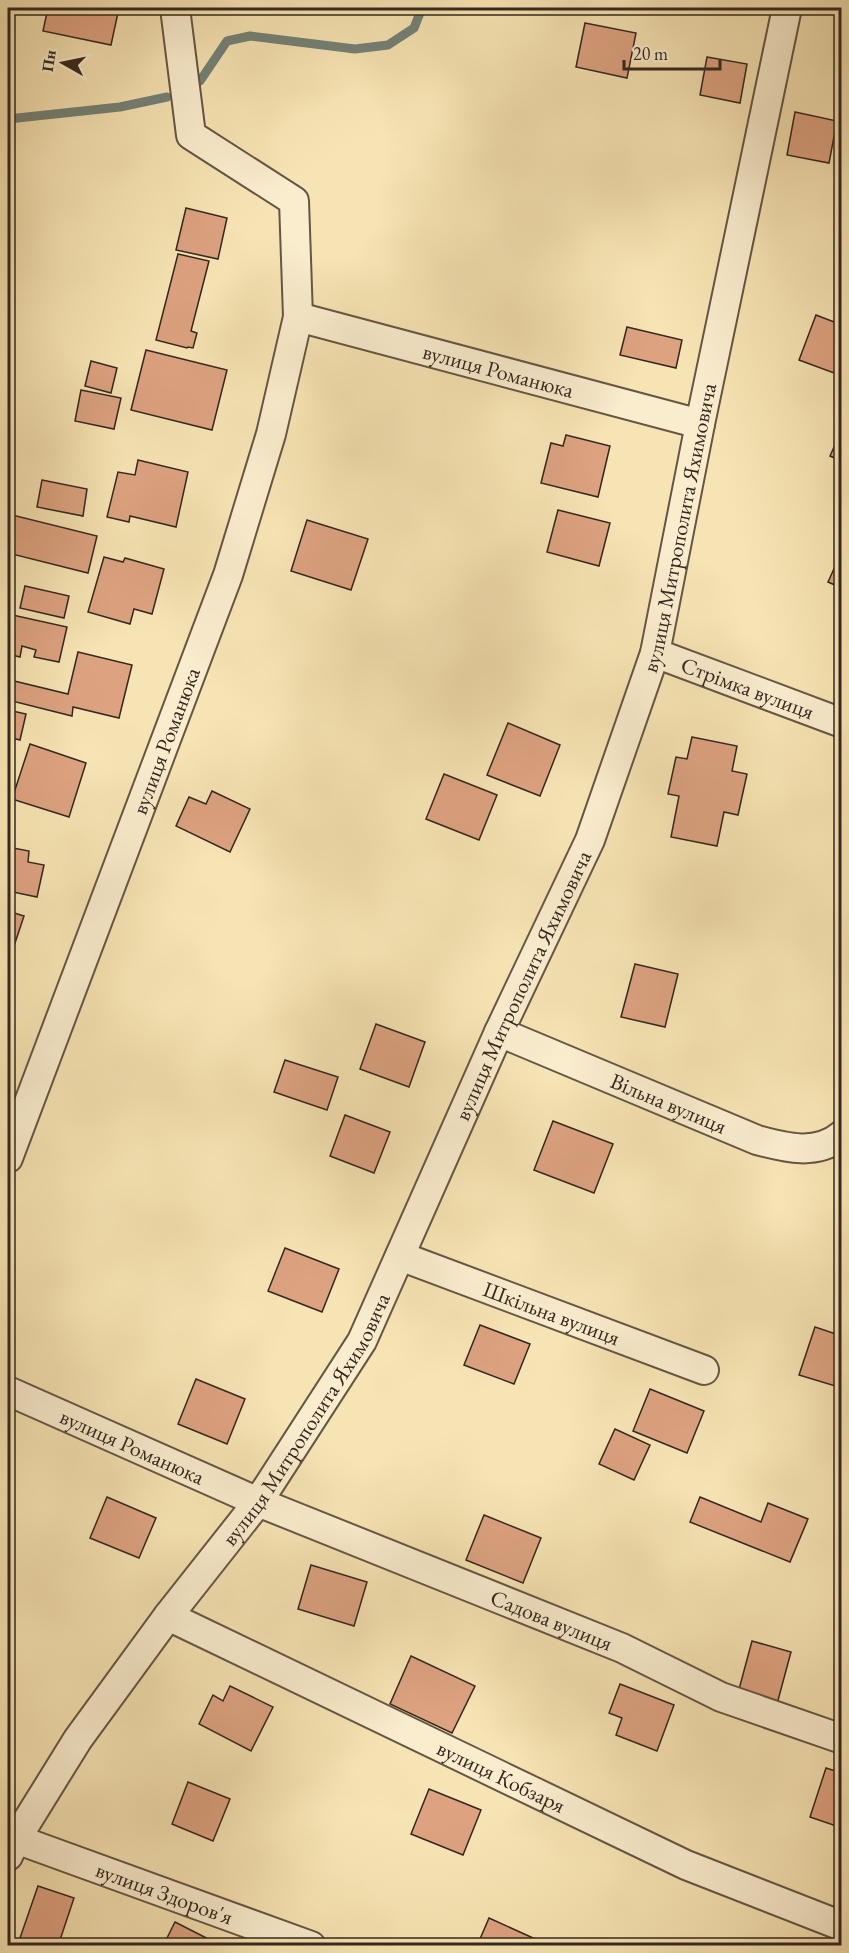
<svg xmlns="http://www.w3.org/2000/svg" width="849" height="1953" viewBox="0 0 849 1953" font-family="'EB Garamond',serif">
<rect width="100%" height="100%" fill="#f7e4b4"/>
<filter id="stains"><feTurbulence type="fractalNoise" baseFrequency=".00333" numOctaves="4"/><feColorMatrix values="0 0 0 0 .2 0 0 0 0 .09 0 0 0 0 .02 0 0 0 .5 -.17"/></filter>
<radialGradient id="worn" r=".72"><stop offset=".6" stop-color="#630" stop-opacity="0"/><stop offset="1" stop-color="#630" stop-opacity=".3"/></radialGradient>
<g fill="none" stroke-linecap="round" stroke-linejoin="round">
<g stroke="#748278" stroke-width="9">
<path d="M 200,81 L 227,41 L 250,36 L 355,49 L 388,45 L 414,28 L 422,8"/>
<path d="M 8,119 L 120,107 L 167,97"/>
</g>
</g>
<g fill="#dda381" stroke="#34271f" stroke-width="1.5">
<path d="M 48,8 L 119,8 L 111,45 L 43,31 Z"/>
<path d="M 585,23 L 636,33 L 627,78 L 576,67 Z"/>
<path d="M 707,57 L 747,64 L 740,103 L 700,95 Z"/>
<path d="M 795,112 L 837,121 L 829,163 L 787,155 Z"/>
<path d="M 186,208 L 227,218 L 218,259 L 176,250 Z"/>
<path d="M 178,254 L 209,261 L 191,331 L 197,333 L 193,348 L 188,347 L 187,348 L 156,340 Z"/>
<path d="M 816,315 L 842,325 L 842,376 L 799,360 Z"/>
<path d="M 627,327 L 682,340 L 676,368 L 620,355 Z"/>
<path d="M 146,350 L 227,370 L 212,430 L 131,410 Z"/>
<path d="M 91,361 L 117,368 L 111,393 L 85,386 Z"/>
<path d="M 81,390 L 121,398 L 114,429 L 75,421 Z"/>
<path d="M 842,429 L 842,461 L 830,456 Z"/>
<path d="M 566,435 L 610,446 L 598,497 L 541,483 L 551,443 L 563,446 Z"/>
<path d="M 138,460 L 188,472 L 176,527 L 130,516 L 129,522 L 107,517 L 118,472 L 135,475 Z"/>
<path d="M 42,480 L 87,489 L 83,516 L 37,507 Z"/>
<path d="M 558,510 L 610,523 L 599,566 L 547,552 Z"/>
<path d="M 8,511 L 9,511 L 8,514 L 97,536 L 88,573 L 8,553 Z"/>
<path d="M 307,520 L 368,539 L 351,590 L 291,571 Z"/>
<path d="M 842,551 L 842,588 L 828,582 Z"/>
<path d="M 104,557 L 123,562 L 125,558 L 164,569 L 152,614 L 134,609 L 130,624 L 88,612 Z"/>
<path d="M 25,586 L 69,596 L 64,618 L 20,608 Z"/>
<path d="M 8,614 L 67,627 L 59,662 L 34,657 L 36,650 L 22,646 L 20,657 L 8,654 Z"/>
<path d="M 78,652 L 132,665 L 119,718 L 73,707 L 72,716 L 8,700 L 10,680 L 68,694 Z"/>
<path d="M 8,710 L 26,714 L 20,740 L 8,737 Z"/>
<path d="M 508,723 L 560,745 L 540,796 L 487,775 Z"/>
<path d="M 692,737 L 737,746 L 732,771 L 747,774 L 738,815 L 724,812 L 717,846 L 671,837 L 679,796 L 668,794 L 676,757 L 687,759 Z"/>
<path d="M 30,744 L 86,763 L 69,817 L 12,799 Z"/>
<path d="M 444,774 L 497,795 L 479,840 L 426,819 Z"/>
<path d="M 212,791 L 250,809 L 230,852 L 176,826 L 189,797 L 206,804 Z"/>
<path d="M 8,847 L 29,851 L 28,862 L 44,865 L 37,897 L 8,891 Z"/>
<path d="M 8,911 L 24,916 L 11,955 L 8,954 Z"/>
<path d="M 635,964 L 678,974 L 665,1027 L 621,1017 Z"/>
<path d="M 376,1024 L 425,1042 L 409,1087 L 360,1069 Z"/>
<path d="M 285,1060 L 338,1077 L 327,1110 L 274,1092 Z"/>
<path d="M 345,1115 L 390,1132 L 374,1173 L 330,1156 Z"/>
<path d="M 553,1121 L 613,1144 L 594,1193 L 534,1170 Z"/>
<path d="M 285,1248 L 339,1269 L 322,1312 L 268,1291 Z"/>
<path d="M 480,1325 L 530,1344 L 514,1384 L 464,1365 Z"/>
<path d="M 815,1327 L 842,1336 L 842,1388 L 799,1375 Z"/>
<path d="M 196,1379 L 245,1399 L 227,1444 L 178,1424 Z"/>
<path d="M 650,1389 L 704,1411 L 687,1453 L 633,1431 Z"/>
<path d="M 615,1429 L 650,1445 L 634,1480 L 599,1464 Z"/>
<path d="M 107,1497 L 156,1518 L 139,1558 L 90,1538 Z"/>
<path d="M 700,1497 L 761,1522 L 768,1503 L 808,1519 L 790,1562 L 690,1522 Z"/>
<path d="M 484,1515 L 541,1538 L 523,1583 L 466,1560 Z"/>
<path d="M 311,1565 L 367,1582 L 354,1626 L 298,1609 Z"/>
<path d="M 752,1641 L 791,1652 L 777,1704 L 738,1693 Z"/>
<path d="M 411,1656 L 475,1686 L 452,1733 L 390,1704 Z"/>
<path d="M 620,1684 L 674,1705 L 657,1751 L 616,1735 L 622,1718 L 609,1713 Z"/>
<path d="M 230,1686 L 273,1707 L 251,1751 L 199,1724 L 213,1695 L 223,1701 Z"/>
<path d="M 826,1768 L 842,1773 L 842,1828 L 810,1817 Z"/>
<path d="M 188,1782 L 230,1799 L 213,1841 L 172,1824 Z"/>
<path d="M 429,1789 L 481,1810 L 463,1855 L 411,1834 Z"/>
<path d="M 38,1886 L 74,1898 L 58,1946 L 42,1946 L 20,1938 Z"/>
<path d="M 489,1918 L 544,1943 L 543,1946 L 477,1946 Z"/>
<path d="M 175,1922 L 222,1946 L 163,1946 Z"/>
</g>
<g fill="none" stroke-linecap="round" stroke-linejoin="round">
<g stroke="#655644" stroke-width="32">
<g id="minor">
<path d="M 175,8 L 191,135 L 294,201 L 298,317"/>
<path id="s1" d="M 655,653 L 842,723"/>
<path id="s2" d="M 499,1032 L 757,1140 C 786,1148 817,1156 842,1135"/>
<path id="s3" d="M 8,1158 L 228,575 L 271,434 L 298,317 L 700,424"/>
<path id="s4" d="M 400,1256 L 704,1370"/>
<path id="s5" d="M 8,1391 L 258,1502 L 622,1648 L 721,1697 L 842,1739"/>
<path id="s6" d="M 168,1616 L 686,1865 L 842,1926"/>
<path id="s7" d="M 16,1839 L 311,1946"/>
<path id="s8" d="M 8,1856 L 16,1839 L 78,1739 L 168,1616 L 258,1502 L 362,1341 L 499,1032 L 590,840 L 655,653 L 700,424 L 787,8"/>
</g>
</g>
<use href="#minor" stroke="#faedce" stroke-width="28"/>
</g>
<g text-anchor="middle" stroke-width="6" stroke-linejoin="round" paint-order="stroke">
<g font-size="22" fill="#34271f" stroke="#faedce">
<text dy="8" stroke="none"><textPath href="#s3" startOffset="1098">вулиця Романюка</textPath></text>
<text dy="8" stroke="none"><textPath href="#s8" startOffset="1502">вулиця Митрополита Яхимовича</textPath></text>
<text dy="8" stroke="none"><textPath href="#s1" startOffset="99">Стрімка вулиця</textPath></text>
<text dy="8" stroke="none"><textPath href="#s3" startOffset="446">вулиця Романюка</textPath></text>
<text dy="8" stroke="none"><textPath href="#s8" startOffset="1016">вулиця Митрополита Яхимовича</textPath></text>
<text dy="8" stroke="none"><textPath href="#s2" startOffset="184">Вільна вулиця</textPath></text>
<text dy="8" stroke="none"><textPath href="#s4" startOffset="162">Шкільна вулиця</textPath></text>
<text dy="8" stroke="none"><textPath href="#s8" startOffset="530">вулиця Митрополита Яхимовича</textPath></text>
<text dy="8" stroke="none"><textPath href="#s5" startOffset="136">вулиця Романюка</textPath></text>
<text dy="8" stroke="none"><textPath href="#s5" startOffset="590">Садова вулиця</textPath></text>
<text dy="8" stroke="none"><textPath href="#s6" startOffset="370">вулиця Кобзаря</textPath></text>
<text dy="8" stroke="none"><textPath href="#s7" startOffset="158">вулиця Здоров'я</textPath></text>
</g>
</g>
<rect width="849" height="1953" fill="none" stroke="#f7e4b4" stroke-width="30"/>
<rect x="9" y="9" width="831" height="1935" fill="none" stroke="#34271f" stroke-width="3"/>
<rect x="15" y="15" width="819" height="1923" fill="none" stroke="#34271f" stroke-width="1.5"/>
<g transform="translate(63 63) rotate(279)" stroke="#faedce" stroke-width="4.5" paint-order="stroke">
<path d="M0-4.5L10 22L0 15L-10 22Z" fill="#34271f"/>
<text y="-9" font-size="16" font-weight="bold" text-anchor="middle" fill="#34271f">Пн</text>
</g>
<path d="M624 60v9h96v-9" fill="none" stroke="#34271f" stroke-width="3"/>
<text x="633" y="60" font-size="18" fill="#34271f" stroke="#faedce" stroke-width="4.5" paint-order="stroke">20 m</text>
<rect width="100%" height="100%" filter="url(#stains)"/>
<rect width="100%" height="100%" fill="url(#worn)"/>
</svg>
